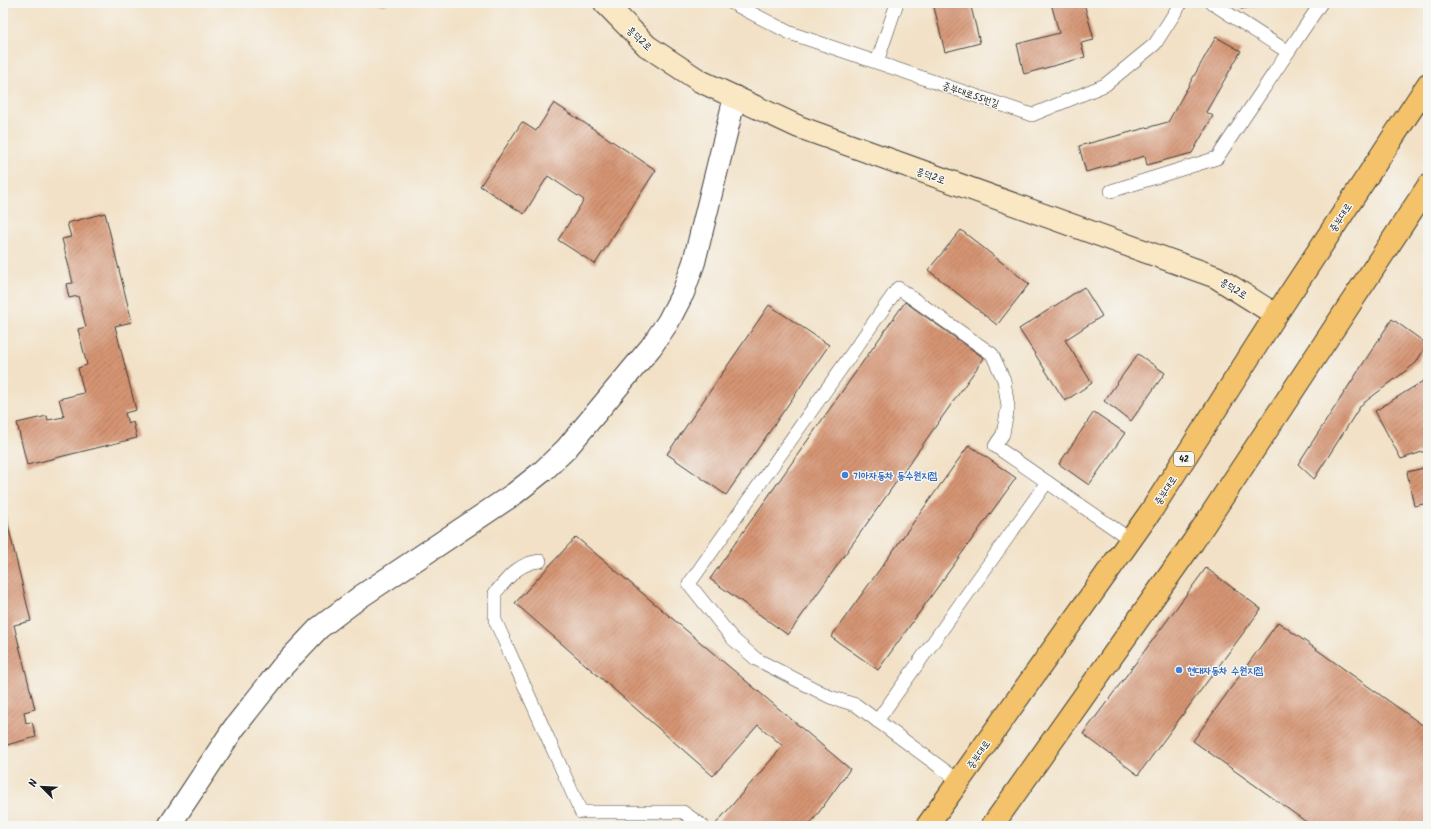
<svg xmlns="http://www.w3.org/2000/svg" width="1431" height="829" viewBox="0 0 1431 829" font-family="Kalam,'Poor Story',sans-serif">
<defs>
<pattern id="building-hatch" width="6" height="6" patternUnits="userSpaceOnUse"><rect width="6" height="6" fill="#d59473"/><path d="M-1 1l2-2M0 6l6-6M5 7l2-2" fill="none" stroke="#ac785e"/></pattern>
</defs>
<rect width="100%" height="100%" fill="#f6f6f2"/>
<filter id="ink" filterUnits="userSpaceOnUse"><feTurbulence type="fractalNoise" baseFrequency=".025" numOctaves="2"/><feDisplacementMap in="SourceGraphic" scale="8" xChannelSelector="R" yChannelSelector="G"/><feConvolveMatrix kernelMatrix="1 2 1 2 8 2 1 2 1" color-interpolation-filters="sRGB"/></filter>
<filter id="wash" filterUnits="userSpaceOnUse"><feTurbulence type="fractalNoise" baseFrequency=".012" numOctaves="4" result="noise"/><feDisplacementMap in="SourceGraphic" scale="16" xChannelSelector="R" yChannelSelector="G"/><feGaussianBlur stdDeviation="0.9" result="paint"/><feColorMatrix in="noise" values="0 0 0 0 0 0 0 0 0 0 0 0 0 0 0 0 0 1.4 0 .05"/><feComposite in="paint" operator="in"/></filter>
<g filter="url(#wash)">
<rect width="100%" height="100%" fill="#f2e1c6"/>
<g id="blocks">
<g fill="url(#building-hatch)">
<path d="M 375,3 L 386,3 L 385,5 Z"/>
<path d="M 933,3 L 970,3 L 980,43 L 945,52 Z"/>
<path d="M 1051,3 L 1084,3 L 1094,40 L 1081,43 L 1085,57 L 1024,74 L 1017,44 L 1059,33 Z"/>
<path d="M 1240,3 L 1267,3 L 1267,4 L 1241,9 Z"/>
<path d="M 1216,37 L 1241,51 L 1206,112 L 1213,116 L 1192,153 L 1147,165 L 1145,156 L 1086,172 L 1079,146 L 1168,122 Z"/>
<path d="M 554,103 L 656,170 L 595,264 L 558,240 L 584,200 L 548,176 L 524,214 L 480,186 L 522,122 L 536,131 Z"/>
<path d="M 105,213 L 132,322 L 115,326 L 136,410 L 125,413 L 128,424 L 133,422 L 137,438 L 27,465 L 17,423 L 47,416 L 48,420 L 64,417 L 59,399 L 84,393 L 78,368 L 87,365 L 78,329 L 86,327 L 78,296 L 69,298 L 66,284 L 73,283 L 62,239 L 71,237 L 67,223 Z"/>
<path d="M 961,230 L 1029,284 L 997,325 L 928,270 Z"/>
<path d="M 1084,287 L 1102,316 L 1065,340 L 1092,383 L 1065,401 L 1019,329 Z"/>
<path d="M 905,302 L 984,358 L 788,635 L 710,579 Z"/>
<path d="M 769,305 L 829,345 L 726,495 L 667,454 Z"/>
<path d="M 1392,319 L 1427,344 L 1416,363 L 1361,405 L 1314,479 L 1298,464 Z"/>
<path d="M 1138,354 L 1165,373 L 1131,421 L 1104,401 Z"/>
<path d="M 1428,378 L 1428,450 L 1401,459 L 1375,411 Z"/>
<path d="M 1094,412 L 1125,433 L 1089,485 L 1059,464 Z"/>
<path d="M 969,445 L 1016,478 L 878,670 L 831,637 Z"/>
<path d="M 1428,467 L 1428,503 L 1414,506 L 1407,472 Z"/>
<path d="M 3,513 L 5,513 L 31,621 L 14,625 L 35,709 L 24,712 L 26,723 L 32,722 L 36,737 L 3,746 Z"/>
<path d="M 576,537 L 850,769 L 809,826 L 714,826 L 783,746 L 758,725 L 713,776 L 515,603 Z"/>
<path d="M 1206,568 L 1261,609 L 1138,775 L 1083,734 Z"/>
<path d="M 1278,622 L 1428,729 L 1428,826 L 1312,826 L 1193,741 Z"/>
</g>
</g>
</g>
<g filter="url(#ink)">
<use href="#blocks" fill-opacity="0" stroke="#3c3a36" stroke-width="1"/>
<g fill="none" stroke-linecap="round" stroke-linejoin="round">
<g stroke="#3c3a36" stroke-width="14">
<g id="lane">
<path d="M 732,3 L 790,33 L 1032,115 L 1105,85 L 1155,44 L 1181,3"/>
<path d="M 1212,3 L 1288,52"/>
<path d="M 877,62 L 897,3"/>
<path d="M 1111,191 L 1217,158 L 1321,3"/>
<path d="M 540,561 C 518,563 508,578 495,593 L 495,620 L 581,812 L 683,812 L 703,826"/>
<path d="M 877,721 L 1047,482"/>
<path d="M 959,781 L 856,705 L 830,697 L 756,659 L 733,639 L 689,584 L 898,288 L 992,354 L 1004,380 L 1008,407 L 1003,434 L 995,446 L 1131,540"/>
</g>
</g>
<g stroke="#3c3a36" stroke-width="24">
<path id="street" d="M 169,826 L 234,728 L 283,666 L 319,628 L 360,597 L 514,494 L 543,471 L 566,449 L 651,347 L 668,322 L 683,293 L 694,262 L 735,97"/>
</g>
<g stroke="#3c3a36" stroke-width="24">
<path id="secondary" d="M 605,3 L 647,46 L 700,81 L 799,127 L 1216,277 L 1276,315"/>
</g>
<g stroke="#3c3a36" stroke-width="24">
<g id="primary">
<path d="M 927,826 L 1151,511 L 1276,315 L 1428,84"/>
<path d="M 992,826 L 1193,542 L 1428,186"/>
</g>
</g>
<use href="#lane" stroke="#fff" stroke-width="13"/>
<use href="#street" stroke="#fff" stroke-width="22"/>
<use href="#secondary" stroke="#fae7c3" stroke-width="22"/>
<use href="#primary" stroke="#f3c26a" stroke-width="22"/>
</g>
</g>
<g fill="#3f7fe0" stroke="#f6f6f2" stroke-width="1.5">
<circle cx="845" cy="475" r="4"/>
<circle cx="1179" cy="670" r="4"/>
</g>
<g text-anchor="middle" stroke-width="3" stroke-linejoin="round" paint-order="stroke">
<rect fill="#f6f6f2" stroke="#5d5d5c" stroke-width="1" x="1174" y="452" width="20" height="14" rx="3"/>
<g font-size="9" font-weight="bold" fill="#1c1c1c">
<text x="1184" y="462">42</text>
</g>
<g font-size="10" fill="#1c1c1c" stroke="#f6f6f2">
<text transform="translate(640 38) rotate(43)" y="4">흥덕2로</text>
<text transform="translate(971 94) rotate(19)" y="4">중부대로55번길</text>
<text transform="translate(931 175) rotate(20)" y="4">흥덕2로</text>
<text transform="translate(1340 217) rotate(-57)" y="4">중부대로</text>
<text transform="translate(1234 288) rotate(32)" y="4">흥덕2로</text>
<text transform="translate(1165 490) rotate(-57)" y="4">중부대로</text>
<text transform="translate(978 754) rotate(-55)" y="4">중부대로</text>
</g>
<g font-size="10" font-weight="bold" fill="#366cbe" stroke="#f6f6f2" text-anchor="start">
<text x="853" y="479">기아자동차 동수원지점</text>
<text x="1187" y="674">현대자동차 수원지점</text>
</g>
</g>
<rect width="1431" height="829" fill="none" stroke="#f6f6f2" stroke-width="16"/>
<g transform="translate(42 787) rotate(294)" stroke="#f6f6f2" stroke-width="3" paint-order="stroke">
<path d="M0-3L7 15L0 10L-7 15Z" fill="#1c1c1c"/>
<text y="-6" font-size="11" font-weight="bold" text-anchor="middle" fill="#1c1c1c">N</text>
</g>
</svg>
